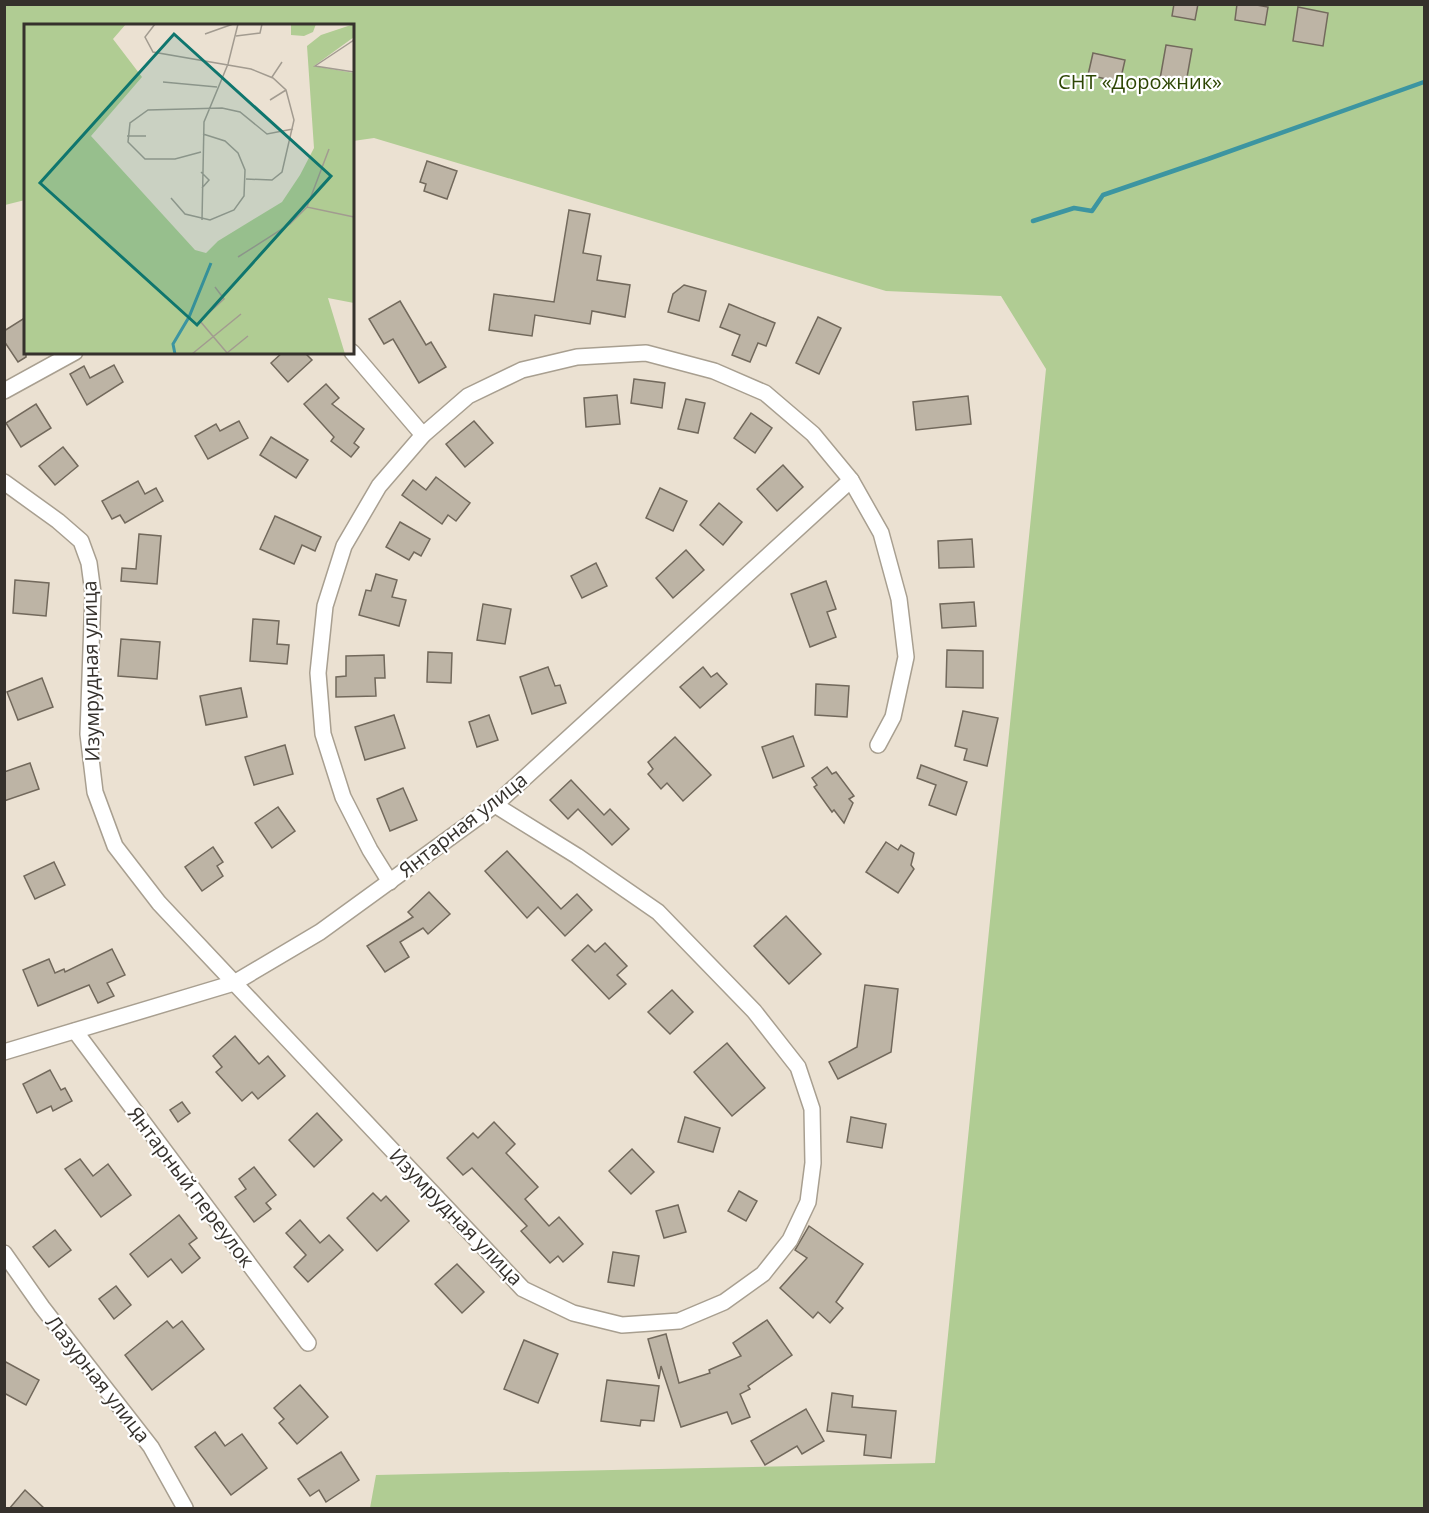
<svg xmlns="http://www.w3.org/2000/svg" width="1429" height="1513" viewBox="0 0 1429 1513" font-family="'Open Sans',sans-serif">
<rect width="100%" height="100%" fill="#ebe1d2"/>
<path fill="#b0cc93" d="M 4,5 L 1424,5 L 1424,1508 L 370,1508 L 376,1475 L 935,1463 L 1046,369 L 1001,296 L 886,291 L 374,138 L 353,141 L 352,26 L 26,26 L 25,200 L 5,205 Z"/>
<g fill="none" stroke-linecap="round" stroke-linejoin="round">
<path stroke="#3c95a1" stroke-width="4.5" d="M 1033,221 L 1074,208 L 1092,211 L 1103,195 L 1208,159 L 1424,82"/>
</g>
<g fill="#bdb4a5" stroke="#72695c" stroke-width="1.5">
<path d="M 1174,4 L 1198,4 L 1195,20 L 1172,16 Z"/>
<path d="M 1237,4 L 1251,4 L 1268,7 L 1265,25 L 1235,20 Z"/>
<path d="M 1298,7 L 1328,13 L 1323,46 L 1293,41 Z"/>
<path d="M 1166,45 L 1192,49 L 1186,83 L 1160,79 Z"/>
<path d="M 1093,53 L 1125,60 L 1120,82 L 1088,75 Z"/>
<path d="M 427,161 L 457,171 L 447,199 L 424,191 L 426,184 L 420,182 Z"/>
<path d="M 569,210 L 590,214 L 583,253 L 601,256 L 597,280 L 630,285 L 625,317 L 592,311 L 590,324 L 535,315 L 532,336 L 489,330 L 494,294 L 554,302 Z"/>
<path d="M 684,285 L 706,291 L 699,321 L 668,312 L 673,294 Z"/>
<path d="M 400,301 L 426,345 L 431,342 L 446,367 L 419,383 L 393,339 L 384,344 L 369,319 Z"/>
<path d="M 729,304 L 775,323 L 766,346 L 758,343 L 750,362 L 732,355 L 740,335 L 720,327 Z"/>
<path d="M 26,317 L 26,357 L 18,362 L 4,341 L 4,331 Z"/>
<path d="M 818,317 L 841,328 L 819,374 L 796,363 Z"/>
<path d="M 283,352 L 304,352 L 312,360 L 288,382 L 271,363 Z"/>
<path d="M 114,365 L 123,382 L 87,405 L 70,374 L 84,366 L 90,378 Z"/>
<path d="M 634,379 L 665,383 L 662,408 L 631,403 Z"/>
<path d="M 326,384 L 339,398 L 332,404 L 364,429 L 354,443 L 359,447 L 351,457 L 331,441 L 334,437 L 304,404 Z"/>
<path d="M 617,395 L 620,424 L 586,427 L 584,398 Z"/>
<path d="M 968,396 L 971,424 L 916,430 L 913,402 Z"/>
<path d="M 686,399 L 705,403 L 698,433 L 678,429 Z"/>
<path d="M 36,404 L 51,428 L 21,447 L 6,423 Z"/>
<path d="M 751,413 L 772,428 L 755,453 L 734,438 Z"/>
<path d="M 239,421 L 248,438 L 208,459 L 195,436 L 216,424 L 220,431 Z"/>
<path d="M 474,421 L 493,443 L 465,467 L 446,444 Z"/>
<path d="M 271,437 L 308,460 L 296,478 L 260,455 Z"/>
<path d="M 63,447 L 78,466 L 55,485 L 39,466 Z"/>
<path d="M 783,465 L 803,487 L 777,511 L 757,489 Z"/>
<path d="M 436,477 L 470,503 L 456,521 L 448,515 L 442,524 L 402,495 L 413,480 L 426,490 Z"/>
<path d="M 138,481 L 145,494 L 156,488 L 163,501 L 125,523 L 120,515 L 112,519 L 102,501 Z"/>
<path d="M 660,488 L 687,501 L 673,531 L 646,518 Z"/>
<path d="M 719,503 L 742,522 L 723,545 L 700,525 Z"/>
<path d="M 275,516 L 321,537 L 315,551 L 302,545 L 294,564 L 260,549 Z"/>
<path d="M 400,522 L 430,539 L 421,556 L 414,552 L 409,560 L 386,547 Z"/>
<path d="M 139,534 L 161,536 L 157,584 L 121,581 L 122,568 L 136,569 Z"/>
<path d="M 972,539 L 974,567 L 939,568 L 938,541 Z"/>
<path d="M 686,550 L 704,570 L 673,598 L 656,578 Z"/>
<path d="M 596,563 L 607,586 L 582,598 L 571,576 Z"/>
<path d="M 376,574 L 397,580 L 392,597 L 406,600 L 399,626 L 359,615 L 366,590 L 371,591 Z"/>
<path d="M 15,580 L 49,583 L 46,616 L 13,613 Z"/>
<path d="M 826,581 L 836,609 L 827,612 L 836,637 L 810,647 L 791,594 Z"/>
<path d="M 974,602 L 976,626 L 942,628 L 940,604 Z"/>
<path d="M 483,604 L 511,609 L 505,644 L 477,640 Z"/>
<path d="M 253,619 L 279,621 L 277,644 L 289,645 L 287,664 L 250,661 Z"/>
<path d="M 121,639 L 160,642 L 157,679 L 118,676 Z"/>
<path d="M 947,650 L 983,651 L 983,688 L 946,687 Z"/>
<path d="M 428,652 L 452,653 L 451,683 L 427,682 Z"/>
<path d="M 384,655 L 385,678 L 375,678 L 376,696 L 336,697 L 336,677 L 346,676 L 346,656 Z"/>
<path d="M 548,667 L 555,686 L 560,685 L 566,703 L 532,714 L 520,677 Z"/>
<path d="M 703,667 L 711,677 L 717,673 L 727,684 L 700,708 L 680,687 Z"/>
<path d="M 42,678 L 53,707 L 18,720 L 7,692 Z"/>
<path d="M 816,684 L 849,686 L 847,717 L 815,715 Z"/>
<path d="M 241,688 L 247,717 L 206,725 L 200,696 Z"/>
<path d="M 963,711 L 998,718 L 987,766 L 964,760 L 967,749 L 955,746 Z"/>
<path d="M 394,715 L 405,748 L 365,760 L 355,727 Z"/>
<path d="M 489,715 L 498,740 L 477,747 L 469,722 Z"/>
<path d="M 793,736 L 804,766 L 773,778 L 762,747 Z"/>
<path d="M 675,737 L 711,775 L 683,801 L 667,783 L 661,789 L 648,774 L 653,769 L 648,762 Z"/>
<path d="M 285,745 L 293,774 L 254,785 L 245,757 Z"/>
<path d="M 30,763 L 39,789 L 4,801 L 4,772 Z"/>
<path d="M 921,765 L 967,782 L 956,815 L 929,805 L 936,785 L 917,778 Z"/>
<path d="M 827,767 L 832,774 L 836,772 L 854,796 L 849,799 L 853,803 L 844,823 L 834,810 L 832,812 L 814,787 L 817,785 L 812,778 Z"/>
<path d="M 571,780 L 604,815 L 610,809 L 629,829 L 612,845 L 578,809 L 568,819 L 550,800 Z"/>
<path d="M 403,788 L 417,820 L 390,831 L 377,799 Z"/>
<path d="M 278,807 L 295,831 L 272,848 L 255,823 Z"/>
<path d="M 886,842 L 898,850 L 901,845 L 914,853 L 911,865 L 914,869 L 898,893 L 866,872 Z"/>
<path d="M 213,847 L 223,862 L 217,866 L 223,876 L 202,891 L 185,867 Z"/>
<path d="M 507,851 L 561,909 L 577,894 L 592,910 L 565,936 L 538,907 L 527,918 L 485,871 Z"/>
<path d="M 54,862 L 65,885 L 35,899 L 24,876 Z"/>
<path d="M 429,892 L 450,914 L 428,934 L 423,928 L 400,942 L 409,957 L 385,972 L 367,946 L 413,917 L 408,912 Z"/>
<path d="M 786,916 L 821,954 L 789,984 L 754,946 Z"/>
<path d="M 605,943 L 627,966 L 617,975 L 626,984 L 609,999 L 572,960 L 588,945 L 595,952 Z"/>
<path d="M 112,949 L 125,975 L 107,983 L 114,996 L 98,1003 L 89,985 L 38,1006 L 23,970 L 49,959 L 55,973 L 64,969 L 65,972 Z"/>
<path d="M 865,985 L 898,989 L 891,1052 L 838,1079 L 829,1062 L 857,1047 Z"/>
<path d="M 672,990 L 693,1012 L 670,1034 L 648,1012 Z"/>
<path d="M 235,1036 L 259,1064 L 268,1056 L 285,1076 L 258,1099 L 252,1092 L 242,1101 L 216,1072 L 222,1067 L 213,1056 Z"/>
<path d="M 727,1043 L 765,1088 L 732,1116 L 694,1072 Z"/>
<path d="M 50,1070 L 61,1090 L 65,1088 L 72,1101 L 53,1111 L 51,1106 L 37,1113 L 23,1084 Z"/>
<path d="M 182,1102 L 190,1113 L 178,1122 L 170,1110 Z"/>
<path d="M 317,1113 L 342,1140 L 314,1167 L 289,1140 Z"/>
<path d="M 685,1117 L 720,1128 L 713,1152 L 678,1142 Z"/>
<path d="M 851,1117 L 886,1124 L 882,1148 L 847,1142 Z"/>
<path d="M 494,1122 L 515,1144 L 506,1153 L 538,1187 L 525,1199 L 549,1226 L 559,1217 L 583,1244 L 563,1262 L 558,1256 L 550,1263 L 521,1231 L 527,1226 L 472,1168 L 463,1175 L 447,1158 L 473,1133 L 478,1138 Z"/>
<path d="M 632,1149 L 654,1172 L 631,1194 L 609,1171 Z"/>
<path d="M 80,1159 L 93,1176 L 108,1164 L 131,1195 L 101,1217 L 65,1169 Z"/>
<path d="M 254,1167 L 276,1195 L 266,1203 L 271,1209 L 254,1222 L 235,1197 L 246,1189 L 239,1179 Z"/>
<path d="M 739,1191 L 757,1201 L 746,1221 L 728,1211 Z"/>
<path d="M 373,1193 L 381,1201 L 386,1196 L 409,1221 L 377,1251 L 347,1218 Z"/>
<path d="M 678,1205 L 686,1232 L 664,1238 L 656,1211 Z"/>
<path d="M 179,1215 L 197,1238 L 189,1244 L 200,1258 L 182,1273 L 171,1259 L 148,1277 L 130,1254 Z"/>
<path d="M 300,1220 L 320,1243 L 329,1235 L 343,1250 L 308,1282 L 294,1267 L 306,1255 L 286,1233 Z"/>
<path d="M 809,1226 L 863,1264 L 836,1302 L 843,1308 L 830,1323 L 818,1312 L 813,1318 L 780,1288 L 807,1258 L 795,1250 Z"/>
<path d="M 55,1230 L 71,1250 L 49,1267 L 33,1247 Z"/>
<path d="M 613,1252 L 639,1256 L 634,1286 L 608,1282 Z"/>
<path d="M 457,1264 L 484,1292 L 462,1313 L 435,1284 Z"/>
<path d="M 116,1286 L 131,1305 L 114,1319 L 99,1299 Z"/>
<path d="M 767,1320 L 792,1355 L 748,1386 L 750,1389 L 740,1394 L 750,1417 L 732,1424 L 727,1412 L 681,1427 L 661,1366 L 659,1379 L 648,1339 L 666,1334 L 679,1383 L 710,1373 L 709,1370 L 741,1356 L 733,1343 Z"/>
<path d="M 167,1321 L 173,1328 L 182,1321 L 204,1349 L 152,1390 L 125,1355 Z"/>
<path d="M 524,1340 L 558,1354 L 538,1403 L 504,1389 Z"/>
<path d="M 4,1361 L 39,1380 L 26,1405 L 4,1393 Z"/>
<path d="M 607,1380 L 659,1386 L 654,1421 L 641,1420 L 640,1426 L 601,1421 Z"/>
<path d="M 300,1385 L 328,1417 L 297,1444 L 279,1423 L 284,1419 L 274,1408 Z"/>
<path d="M 832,1393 L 853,1396 L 852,1407 L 896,1411 L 891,1458 L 864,1455 L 866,1435 L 827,1431 Z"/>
<path d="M 806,1409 L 824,1441 L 802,1454 L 797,1446 L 765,1465 L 751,1441 Z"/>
<path d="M 215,1432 L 225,1446 L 242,1434 L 267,1468 L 231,1495 L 195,1447 Z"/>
<path d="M 341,1452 L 359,1480 L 326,1502 L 319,1490 L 310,1496 L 298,1479 Z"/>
<path d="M 25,1490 L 45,1509 L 9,1509 Z"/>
</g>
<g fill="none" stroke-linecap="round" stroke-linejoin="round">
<g stroke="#a89f90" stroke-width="18">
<g id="minor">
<path d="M 352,352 L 423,435"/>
<path d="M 4,391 L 75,352"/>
<path d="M 4,482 L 58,521 L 81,541 L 89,563 L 93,593 L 88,734 L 95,792 L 115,846 L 159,903 L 523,1289 L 573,1313 L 622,1325 L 679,1321 L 724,1302 L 763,1274 L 790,1240 L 808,1202 L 813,1163 L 812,1109 L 798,1067 L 754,1011 L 658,912 L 577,856 L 495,805"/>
<path d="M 390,882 L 370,850 L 343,797 L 323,734 L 318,673 L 325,606 L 344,546 L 379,486 L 423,435 L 468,396 L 522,370 L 577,357 L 646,353 L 714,371 L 765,393 L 813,434 L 851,480 L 881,533 L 899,599 L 906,657 L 893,717 L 878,745"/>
<path d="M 75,1031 L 308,1343"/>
<path d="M 4,1052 L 234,983 L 320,932 L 495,805 L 851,480"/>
<path d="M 4,1253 L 42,1307 L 151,1447 L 185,1508"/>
</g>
</g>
<use href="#minor" stroke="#fff" stroke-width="15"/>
</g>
<g text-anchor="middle" stroke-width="4.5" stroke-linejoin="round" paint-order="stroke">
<g font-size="20" fill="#2d4604" stroke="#fff">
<text x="1140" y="89">СНТ «Дорожник»</text>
</g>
<g font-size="20" fill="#35312c" stroke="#fff">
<text transform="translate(91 671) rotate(-91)" y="7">Изумрудная улица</text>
<text transform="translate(463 825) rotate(-38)" y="7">Янтарная улица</text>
<text transform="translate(191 1187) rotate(53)" y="7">Янтарный переулок</text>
<text transform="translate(456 1217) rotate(46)" y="7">Изумрудная улица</text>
<text transform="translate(98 1379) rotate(52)" y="7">Лазурная улица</text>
</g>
</g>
<g transform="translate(24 24)">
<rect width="330" height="330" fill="#ebe1d2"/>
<path d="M 0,0 L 102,0 L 89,15 L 118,53 L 67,112 L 171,226 L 182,229 L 194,217 L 258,178 L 276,151 L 290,124 L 283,22 L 297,11 L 330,0 L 330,13 L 290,42 L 330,49 L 330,279 L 304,274 L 321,330 L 0,330 ZM 267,0 L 292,0 L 289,8 L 280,12 L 267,11 Z" fill="#b0cc93"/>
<path fill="none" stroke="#3c95a1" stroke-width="3" d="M 151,330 L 149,320 L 165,293 L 187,239"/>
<path fill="none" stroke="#a29b90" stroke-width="1.5" d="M 131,0 L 121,13 L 129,28 L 227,45 L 249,54 L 262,66 L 270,96 L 258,148 L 248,156 L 222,155M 181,10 L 209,0M 212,12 L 236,9 L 238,0M 330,16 L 291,42 L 330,48M 248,53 L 258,38M 139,58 L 193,63M 246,76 L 262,66M 103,112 L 122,112M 177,128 L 151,135 L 121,135 L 104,118 L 106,99 L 124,86 L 198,84 L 216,88 L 243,110 L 269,105M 177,148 L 185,156 L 178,164M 147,174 L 161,190 L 186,196 L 210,186 L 220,172 L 221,146 L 214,129 L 201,117 L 179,110M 283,183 L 305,125M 178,196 L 180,98 L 204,40 L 214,0M 214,233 L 266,200 L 283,183 L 330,193M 191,263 L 200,275 L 176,297 L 204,330M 203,329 L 224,312M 168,330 L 217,290"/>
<path fill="#0f766e" fill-opacity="0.15" stroke="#0f766e" stroke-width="3" d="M 150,10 L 307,152 L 173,301 L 16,159 Z"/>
<rect width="330" height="330" fill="none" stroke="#35312c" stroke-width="3"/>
</g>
<rect width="1429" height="1513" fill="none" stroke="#35312c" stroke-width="12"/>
</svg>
